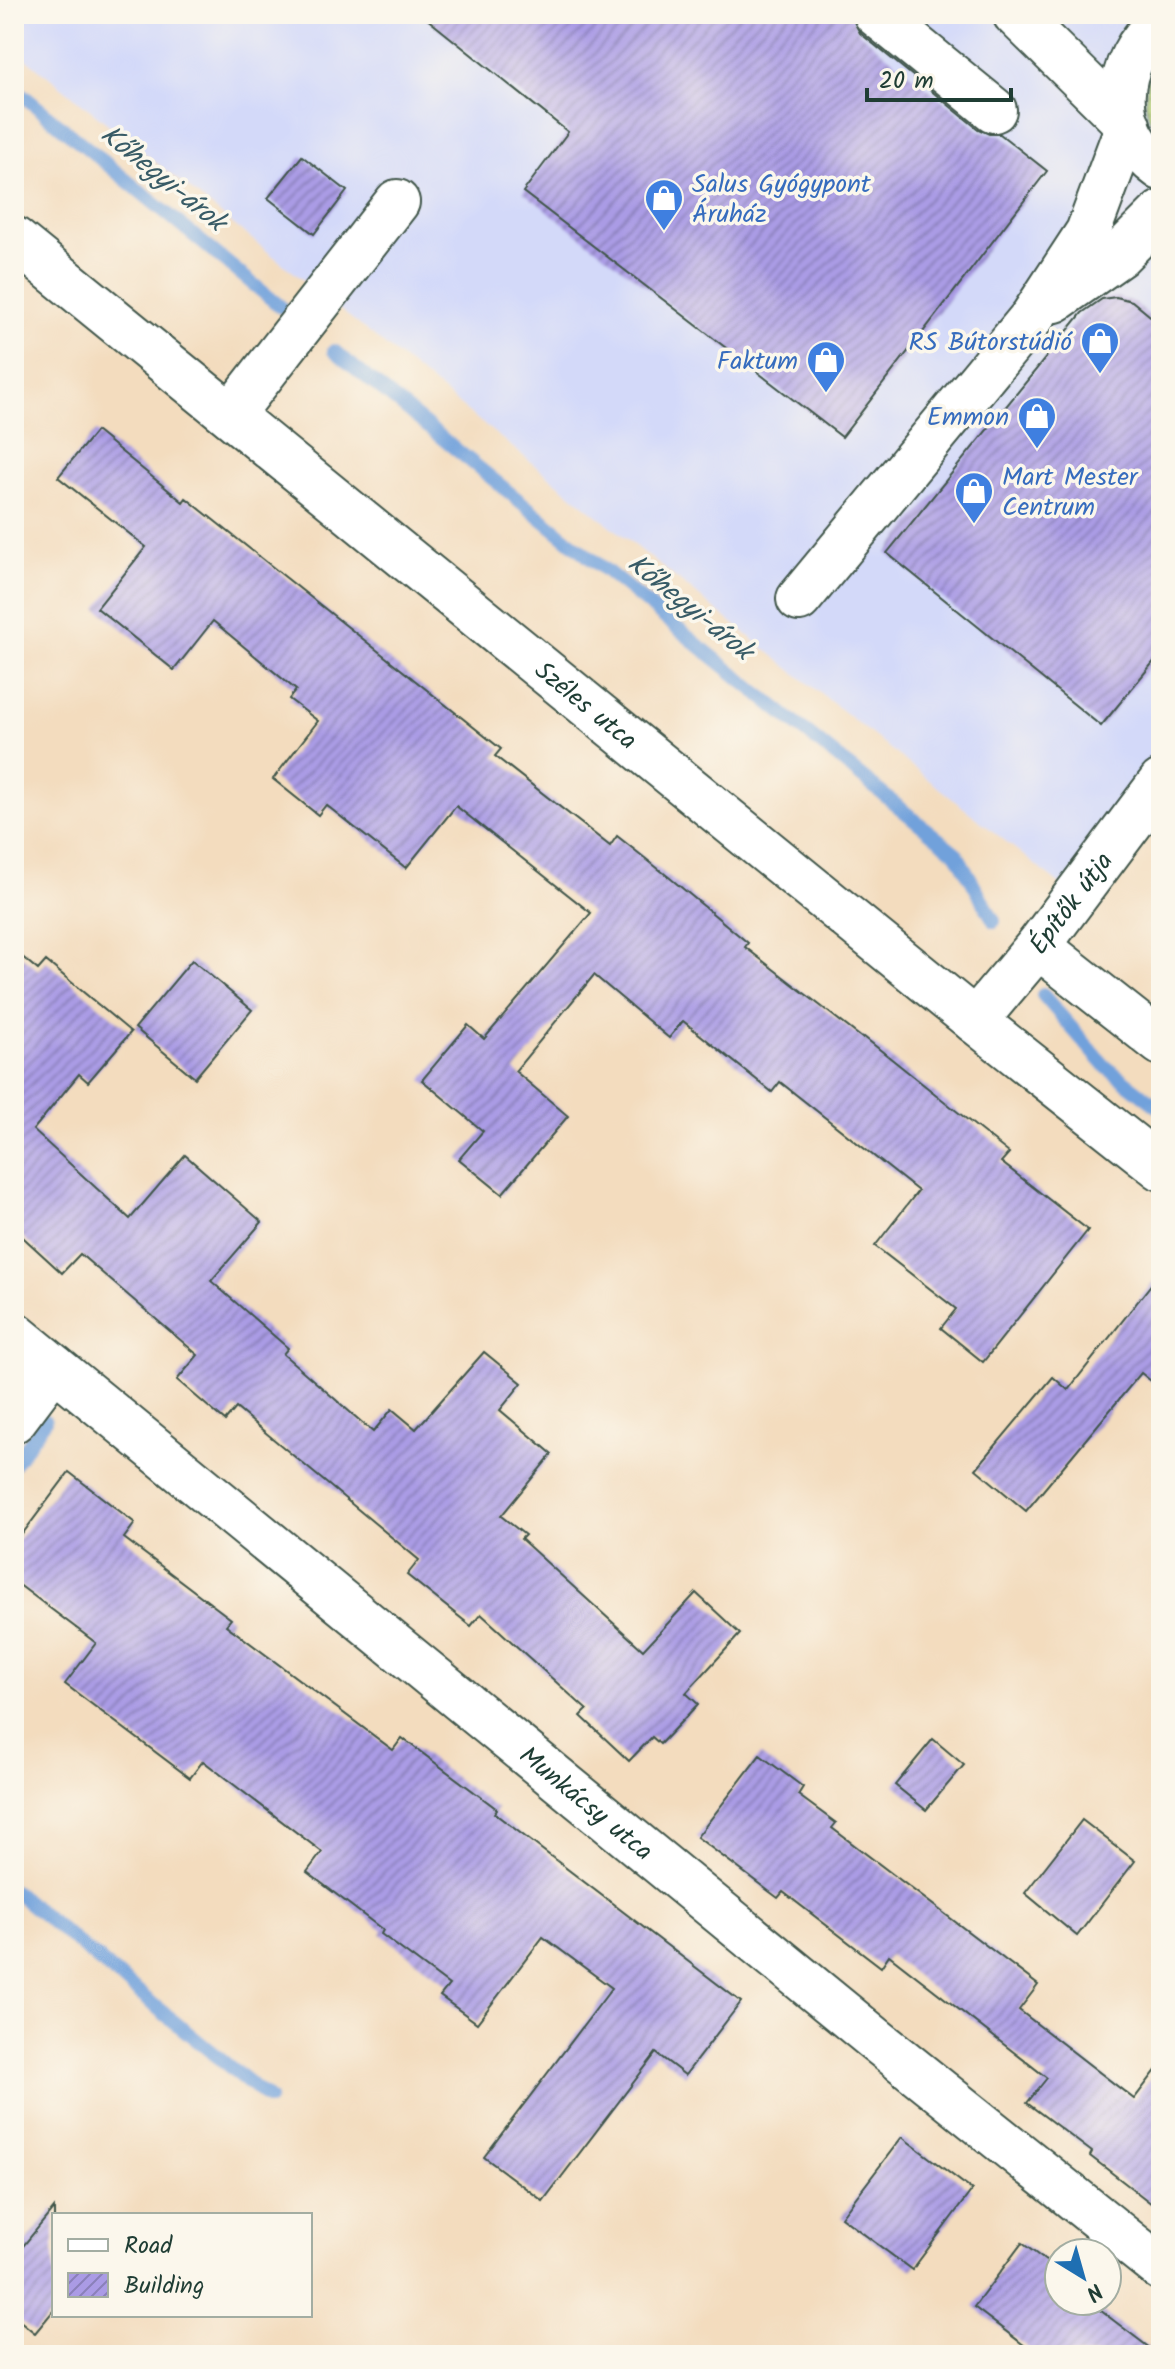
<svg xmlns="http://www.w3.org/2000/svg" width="1175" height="2369" viewBox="0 0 1175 2369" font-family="Kalam,sans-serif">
<defs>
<pattern id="grass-dots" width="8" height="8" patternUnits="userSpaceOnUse" patternTransform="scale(2)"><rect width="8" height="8" fill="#b3cf75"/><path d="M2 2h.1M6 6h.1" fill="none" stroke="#91a961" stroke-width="1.8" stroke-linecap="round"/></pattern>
<pattern id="building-hatch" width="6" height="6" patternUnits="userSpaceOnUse" patternTransform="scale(2)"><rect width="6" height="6" fill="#aa9be5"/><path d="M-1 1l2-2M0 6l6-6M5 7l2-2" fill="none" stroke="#8a80ba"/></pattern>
</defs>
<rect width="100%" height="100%" fill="#fbf7ec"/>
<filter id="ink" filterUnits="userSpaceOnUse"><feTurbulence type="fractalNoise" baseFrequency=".0125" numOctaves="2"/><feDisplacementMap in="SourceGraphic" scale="16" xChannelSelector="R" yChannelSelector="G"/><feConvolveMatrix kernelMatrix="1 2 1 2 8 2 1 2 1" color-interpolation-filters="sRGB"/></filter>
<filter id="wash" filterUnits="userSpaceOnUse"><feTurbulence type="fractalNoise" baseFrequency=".006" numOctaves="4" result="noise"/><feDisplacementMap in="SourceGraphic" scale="32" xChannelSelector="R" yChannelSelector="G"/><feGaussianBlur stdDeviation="1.8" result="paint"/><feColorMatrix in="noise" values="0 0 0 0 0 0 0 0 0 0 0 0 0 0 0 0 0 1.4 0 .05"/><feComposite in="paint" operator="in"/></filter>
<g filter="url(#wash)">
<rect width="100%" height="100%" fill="#f3dcbe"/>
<path fill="#d3d9f9" d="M 14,14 L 1161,14 L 1161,817 L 1089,908 L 14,49 Z"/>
<path fill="url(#grass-dots)" stroke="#698654" stroke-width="2" d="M 1161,52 L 1161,137 C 1138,112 1143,77 1161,52 Z"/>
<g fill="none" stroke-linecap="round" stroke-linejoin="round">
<g stroke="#71a1db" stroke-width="14">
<path d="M 14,88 L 281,307"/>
<path d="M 334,351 L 957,854 L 994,921"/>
<path d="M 1043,995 L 1105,1066 L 1161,1109"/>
<path d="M 14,1464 L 45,1421"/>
<path d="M 14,1891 L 269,2099"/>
</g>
</g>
<g id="blocks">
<g fill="url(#building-hatch)">
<path d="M 421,14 L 850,14 L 860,33 L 978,129 L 989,134 L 1000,134 L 1047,171 L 842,437 L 523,192 L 568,132 Z"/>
<path d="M 302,156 L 347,191 L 314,234 L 268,198 Z"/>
<path d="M 1116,297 L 1132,301 L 1161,325 L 1161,653 L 1101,726 L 887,553 L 1082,313 L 1102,299 Z"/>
<path d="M 96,431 L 183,502 L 186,498 L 501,749 L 495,756 L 610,846 L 617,836 L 670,878 L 748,943 L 745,947 L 862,1038 L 864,1037 L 1009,1153 L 1001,1162 L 1088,1230 L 983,1362 L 941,1328 L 956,1309 L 875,1246 L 918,1191 L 780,1082 L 772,1092 L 683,1021 L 669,1038 L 594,975 L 515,1071 L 568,1116 L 502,1194 L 459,1159 L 483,1131 L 422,1080 L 468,1025 L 484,1039 L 591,913 L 456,806 L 406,868 L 326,805 L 318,815 L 273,779 L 318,721 L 289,699 L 296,690 L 213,621 L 174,670 L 97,608 L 146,547 L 58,477 Z"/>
<path d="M 14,950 L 38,970 L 46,961 L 131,1032 L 88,1082 L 79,1074 L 33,1130 L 130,1219 L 185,1155 L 262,1222 L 211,1281 L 288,1348 L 283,1354 L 373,1432 L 392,1409 L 416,1429 L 484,1352 L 522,1383 L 500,1410 L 552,1454 L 501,1516 L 525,1535 L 521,1539 L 643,1650 L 696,1593 L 740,1634 L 686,1693 L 698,1704 L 660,1744 L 652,1737 L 629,1761 L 581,1716 L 587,1710 L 481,1614 L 471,1626 L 407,1575 L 419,1560 L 236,1408 L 225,1421 L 177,1380 L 198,1355 L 80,1254 L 62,1273 L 14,1229 Z"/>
<path d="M 192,960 L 252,1010 L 195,1078 L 135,1028 Z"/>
<path d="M 1161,1272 L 1161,1389 L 1141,1373 L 1026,1511 L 976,1469 L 1053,1377 L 1068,1390 Z"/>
<path d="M 69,1472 L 135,1523 L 124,1538 L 231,1619 L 226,1625 L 393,1750 L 402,1738 L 497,1809 L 494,1813 L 741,2002 L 685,2075 L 656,2053 L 543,2201 L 484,2157 L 612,1988 L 543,1937 L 477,2023 L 440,1996 L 449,1985 L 381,1934 L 383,1930 L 307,1872 L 322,1852 L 203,1761 L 190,1778 L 65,1684 L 96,1643 L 14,1581 L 14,1545 Z"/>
<path d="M 933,1739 L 964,1765 L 926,1810 L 895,1785 Z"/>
<path d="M 760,1755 L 803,1787 L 798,1795 L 836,1823 L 832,1828 L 1038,1985 L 1019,2010 L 1134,2099 L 1161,2064 L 1161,2211 L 1090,2156 L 1092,2152 L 1027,2103 L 1047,2078 L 889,1955 L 881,1967 L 783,1892 L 778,1898 L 697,1837 Z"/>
<path d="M 1082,1820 L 1135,1861 L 1077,1936 L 1025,1893 Z"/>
<path d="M 902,2137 L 972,2190 L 912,2270 L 841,2217 Z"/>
<path d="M 54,2208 L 54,2310 L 35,2333 L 14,2316 L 14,2257 Z"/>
<path d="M 1022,2243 L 1059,2271 L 1059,2301 L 1088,2301 L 1159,2355 L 1037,2355 L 974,2307 Z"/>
</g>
</g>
</g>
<g filter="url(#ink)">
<use href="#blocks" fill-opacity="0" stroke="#3f5549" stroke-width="2"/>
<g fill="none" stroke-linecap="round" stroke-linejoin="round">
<g stroke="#3f5549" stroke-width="48">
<g id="minor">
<path d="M 876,14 L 994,110"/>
<path d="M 1161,22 C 1113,61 1107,130 1161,168"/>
<path id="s1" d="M 14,239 L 975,1021 L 1161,1168"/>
<path d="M 1055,300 L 1119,255 L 1161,213"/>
<path d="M 231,415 L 397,202"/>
<path d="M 799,599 L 1033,316 L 1088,232 L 1128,125 L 1015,14"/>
<path d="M 1038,946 L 1161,1043"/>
<path id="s2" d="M 975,1021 L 1038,946 L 1161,782"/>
<path id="s3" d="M 14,1334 L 875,2039 L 1161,2268"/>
<path d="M 14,1420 L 54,1367"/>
</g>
</g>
<use href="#minor" stroke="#fff" stroke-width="44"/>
</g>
</g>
<defs>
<g id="shop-pin" transform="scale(2)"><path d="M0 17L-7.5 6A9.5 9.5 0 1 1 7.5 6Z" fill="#3f7fe0" stroke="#fbf7ec"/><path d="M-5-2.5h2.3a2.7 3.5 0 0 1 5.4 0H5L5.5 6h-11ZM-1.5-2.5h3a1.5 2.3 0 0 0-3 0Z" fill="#fff"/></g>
</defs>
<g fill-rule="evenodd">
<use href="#shop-pin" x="664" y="198"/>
<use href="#shop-pin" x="1100" y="341"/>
<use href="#shop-pin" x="826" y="360"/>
<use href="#shop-pin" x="1037" y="416"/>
<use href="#shop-pin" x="974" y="491"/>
</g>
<g text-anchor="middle" stroke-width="7" stroke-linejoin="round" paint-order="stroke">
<g font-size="26" fill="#366cbe" stroke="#fbf7ec" text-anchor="end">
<text x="692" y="192" text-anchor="start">Salus Gyógypont<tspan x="692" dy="30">Áruház</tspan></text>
<text x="1072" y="350">RS Bútorstúdió</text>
<text x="798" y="369">Faktum</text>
<text x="1009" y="425">Emmon</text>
<text x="1002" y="485" text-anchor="start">Mart Mester<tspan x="1002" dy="30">Centrum</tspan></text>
</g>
<g font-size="26" fill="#1f3d34" stroke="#fbf7ec">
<text dy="9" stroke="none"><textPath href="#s1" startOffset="738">Széles utca</textPath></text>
<text dy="9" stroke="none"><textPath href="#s2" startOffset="152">Építők útja</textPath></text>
<text dy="9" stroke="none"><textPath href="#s3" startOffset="740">Munkácsy utca</textPath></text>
</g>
<g font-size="28" font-style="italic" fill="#385b66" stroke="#fbf7ec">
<text transform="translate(164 177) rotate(39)" y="10">Kőhegyi-árok</text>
<text transform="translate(691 606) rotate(39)" y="10">Kőhegyi-árok</text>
</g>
</g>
<rect width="1175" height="2369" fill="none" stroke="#fbf7ec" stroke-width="48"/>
<rect x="52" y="2213" width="260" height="104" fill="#fbf7ec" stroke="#a3ada2" stroke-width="2"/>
<rect x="68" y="2239" width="40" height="12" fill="#ffffff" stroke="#a3ada2" stroke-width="2"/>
<text x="124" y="2253" font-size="24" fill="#1f3d34">Road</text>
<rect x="68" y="2273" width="40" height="24" fill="url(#building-hatch)" stroke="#a3ada2" stroke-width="2"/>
<text x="124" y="2293" font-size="24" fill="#1f3d34">Building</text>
<g transform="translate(1083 2277) rotate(143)"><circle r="38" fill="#fbf7ec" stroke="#a3ada2" stroke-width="2"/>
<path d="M0-6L14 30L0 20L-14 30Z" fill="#1f6fb2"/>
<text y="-12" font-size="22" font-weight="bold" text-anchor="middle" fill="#1f3d34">N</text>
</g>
<path d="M867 88v12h144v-12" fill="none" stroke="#1f3d34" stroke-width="4"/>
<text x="879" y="88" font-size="24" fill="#1f3d34" stroke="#fbf7ec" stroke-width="6" paint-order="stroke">20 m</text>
</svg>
